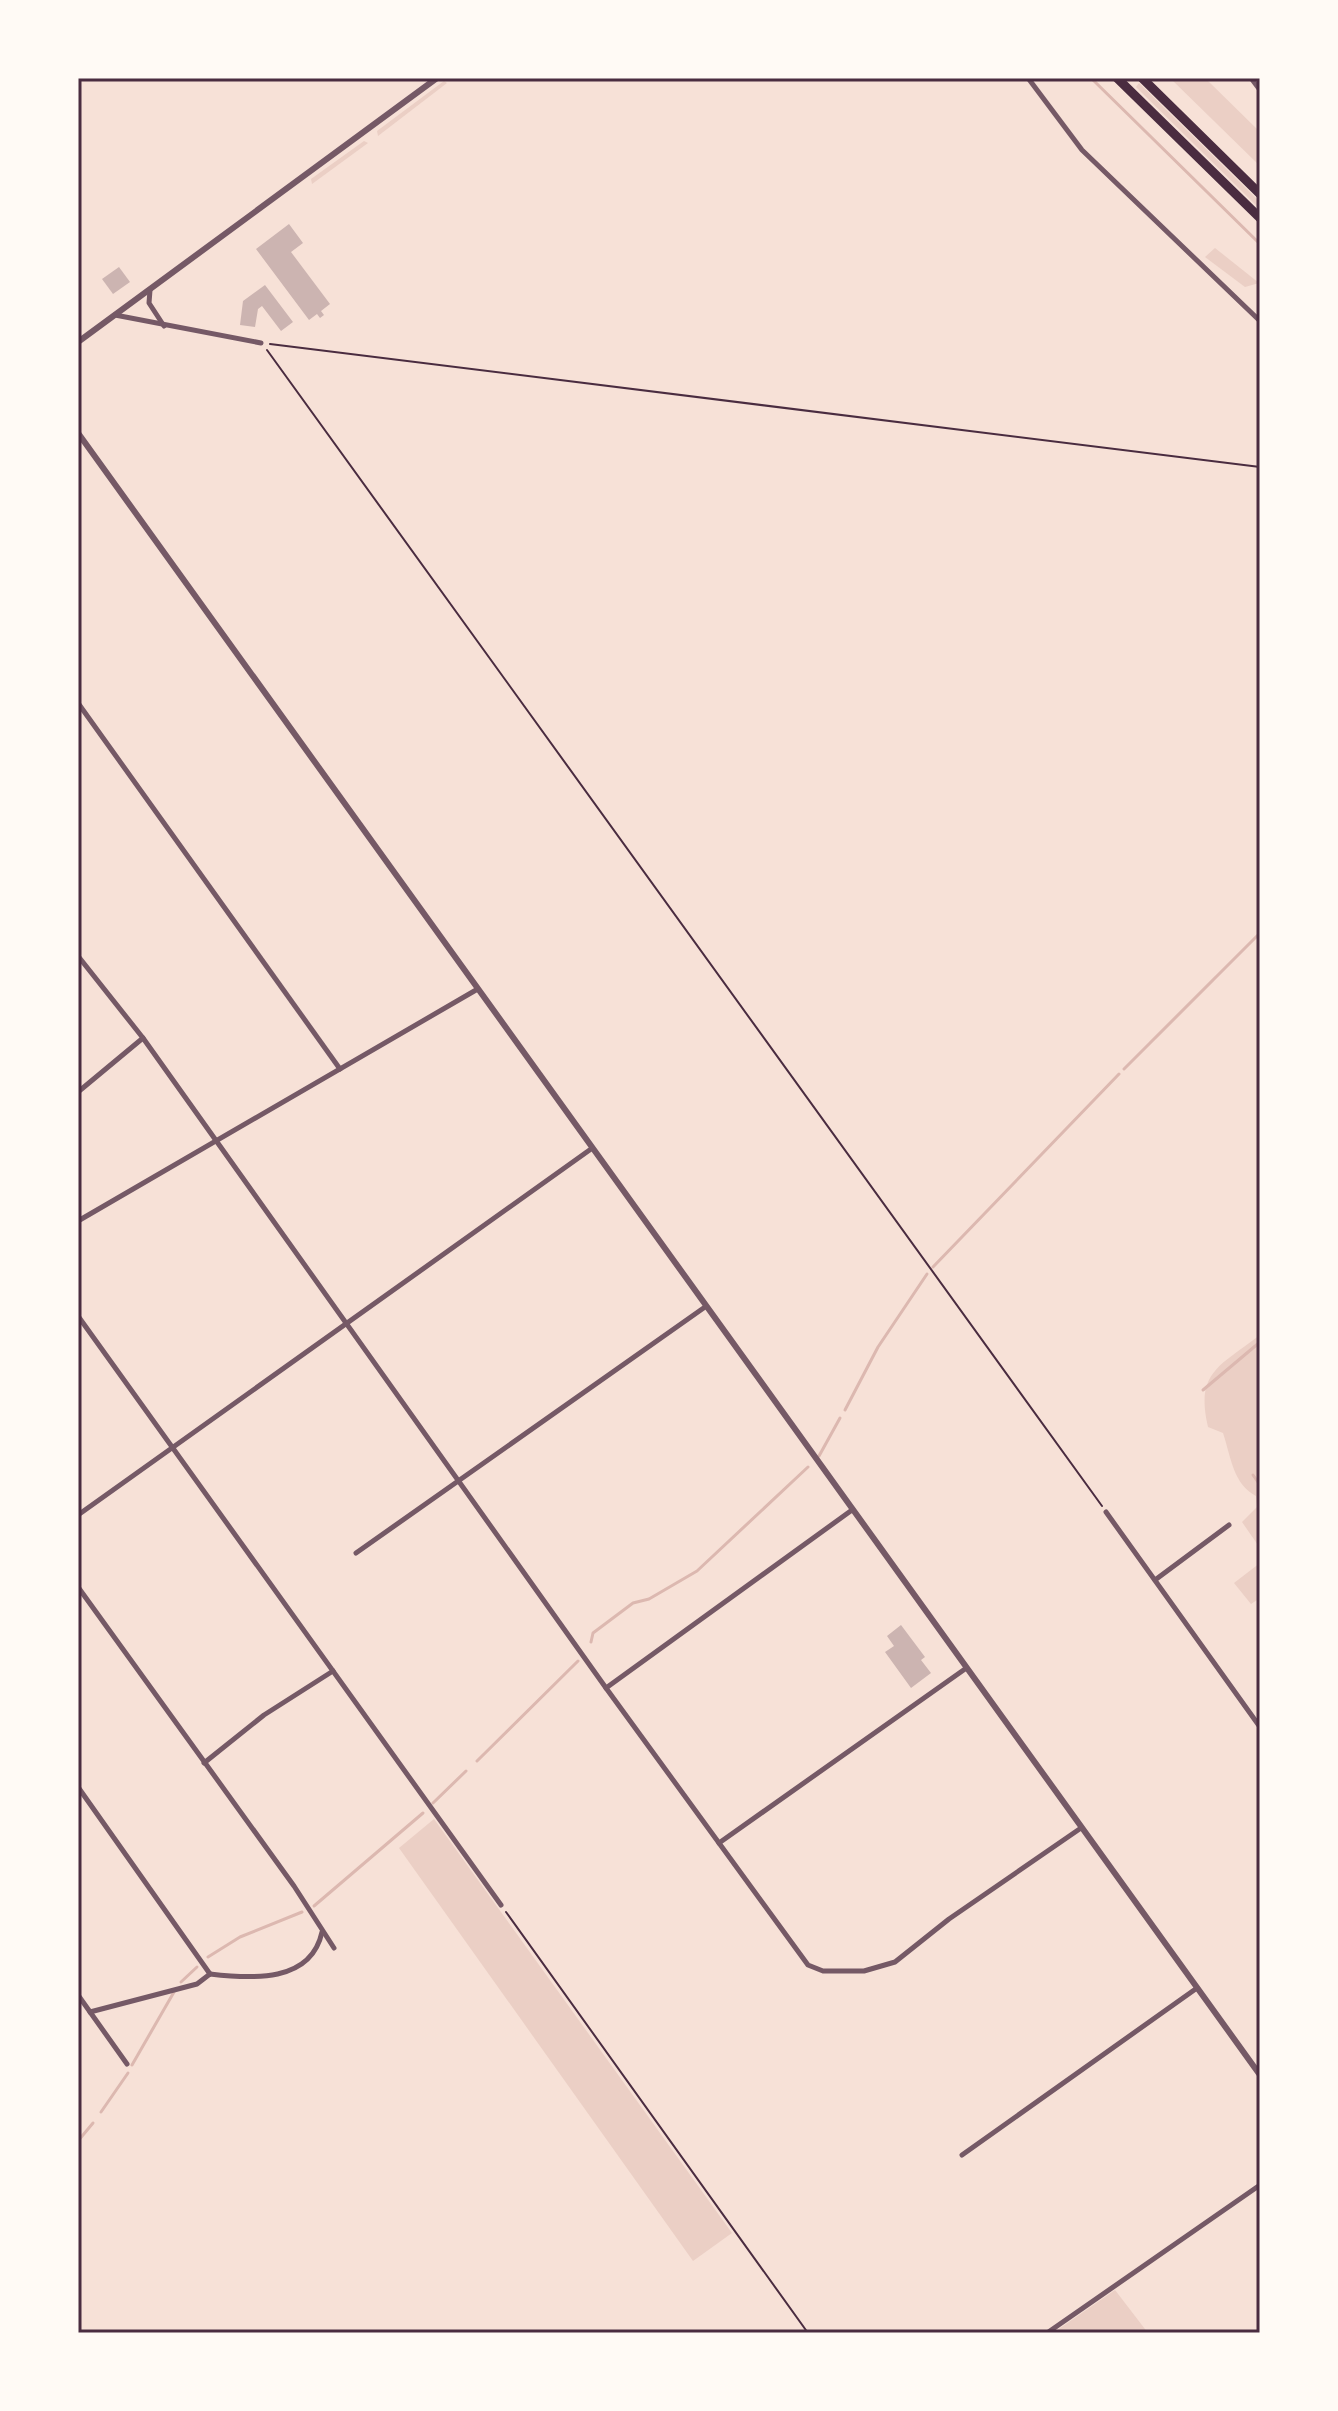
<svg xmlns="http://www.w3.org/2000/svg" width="1338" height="2411" viewBox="0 0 1338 2411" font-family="'Alegreya Sans',sans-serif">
<rect width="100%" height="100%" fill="#f7e1d7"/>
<g fill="#ebcfc5">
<path d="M 1170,78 L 1205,78 L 1260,132 L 1260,166 Z"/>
<path d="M 444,81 L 447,83 L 378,136 L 377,131 Z"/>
<path d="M 1139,83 L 1260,202 L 1260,209 L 1136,87 Z"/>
<path d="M 364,141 L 368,143 L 312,184 L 311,179 Z"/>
<path d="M 1215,248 L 1259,283 L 1245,287 L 1205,257 Z"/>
<path d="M 1260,1335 L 1260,1548 L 1242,1522 L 1257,1507 L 1256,1496 C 1233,1484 1231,1457 1223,1433 L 1208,1427 C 1195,1372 1220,1366 1260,1335 Z"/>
<path d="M 1260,1563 L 1260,1598 L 1251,1604 L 1234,1583 Z"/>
<path d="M 434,1819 L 732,2233 L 693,2261 L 399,1848 Z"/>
<path d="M 1115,2290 L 1148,2333 L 1053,2333 Z"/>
</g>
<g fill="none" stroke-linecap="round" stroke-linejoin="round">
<g stroke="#dcb8b0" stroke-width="3">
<path d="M 1091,78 L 1260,244"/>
<path d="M 1124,1069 L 1260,933"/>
<path d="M 933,1267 L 1119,1074"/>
<path d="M 1203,1390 L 1260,1342"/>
<path d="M 845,1410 L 878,1347 L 927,1274"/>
<path d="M 819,1456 L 840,1418"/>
<path d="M 1253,1475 L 1260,1485"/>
<path d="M 591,1642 L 593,1633 L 633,1603 L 649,1599 L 697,1571 L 808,1467"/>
<path d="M 477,1761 L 578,1661"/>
<path d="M 433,1803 L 466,1771"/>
<path d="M 314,1906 L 423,1813"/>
<path d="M 208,1957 L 240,1937 L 302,1912"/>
<path d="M 181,1982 L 197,1967"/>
<path d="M 132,2065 L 174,1992"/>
<path d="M 101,2112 L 128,2073"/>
<path d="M 78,2141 L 93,2123"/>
</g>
</g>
<g fill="#ccb4b1">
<path d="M 289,224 L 303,243 L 291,252 L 330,304 L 321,311 L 324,315 L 320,318 L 317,314 L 309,320 L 256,249 Z"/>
<path d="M 119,267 L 130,282 L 113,294 L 102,279 Z"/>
<path d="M 265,285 L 293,322 L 281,331 L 262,306 L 258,309 L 255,327 L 240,325 L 243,301 Z"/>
<path d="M 901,1625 L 925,1657 L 921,1660 L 931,1673 L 911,1688 L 885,1652 L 894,1646 L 887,1636 Z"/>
</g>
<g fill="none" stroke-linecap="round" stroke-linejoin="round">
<g stroke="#4a2c40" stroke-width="2">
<path d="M 270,344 L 1260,467"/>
<path d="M 267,350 L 1102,1506"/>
<path d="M 506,1912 L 808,2333"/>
</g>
<g stroke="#755966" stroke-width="5">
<path d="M 1028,78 L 1082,150 L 1260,321"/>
<path d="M 1251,78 L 1260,90"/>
<path d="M 150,290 L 149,303 L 164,326"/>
<path d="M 115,315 L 261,343"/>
<path d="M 78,703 L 340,1069"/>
<path d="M 78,956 L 143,1038 L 606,1688 L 808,1965 L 823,1971 L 864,1971 L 895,1962 L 949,1919 L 1081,1828"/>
<path d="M 78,1092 L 143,1038"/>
<path d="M 78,1221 L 476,990"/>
<path d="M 78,1316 L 501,1905"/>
<path d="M 1106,1512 L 1260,1727"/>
<path d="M 78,1515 L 591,1149"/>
<path d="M 356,1553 L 705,1307"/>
<path d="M 1155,1580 L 1229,1525"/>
<path d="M 78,1587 L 294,1886 L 334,1948"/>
<path d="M 606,1688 L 852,1510"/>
<path d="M 204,1763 L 264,1715 L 333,1671"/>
<path d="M 78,1787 L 210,1974"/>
<path d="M 719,1843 L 965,1669"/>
<path d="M 210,1974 C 252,1979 311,1983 322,1932"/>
<path d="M 78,1995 L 127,2064"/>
<path d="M 90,2012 L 197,1984 L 210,1974"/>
<path d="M 962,2155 L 1197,1988"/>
<path d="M 1047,2333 L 1260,2185"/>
</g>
<g stroke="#755966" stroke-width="6">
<path d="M 78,342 L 437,78"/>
<path d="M 78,433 L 1260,2075"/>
</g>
<g stroke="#4a2c40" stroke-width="9">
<path d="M 1117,78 L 1260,218"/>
<path d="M 1142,78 L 1260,194"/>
</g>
</g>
<rect width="1338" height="2411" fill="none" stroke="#fffaf5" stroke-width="160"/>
<rect x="80" y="80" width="1178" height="2251" fill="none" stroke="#4a2c40" stroke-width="3"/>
</svg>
